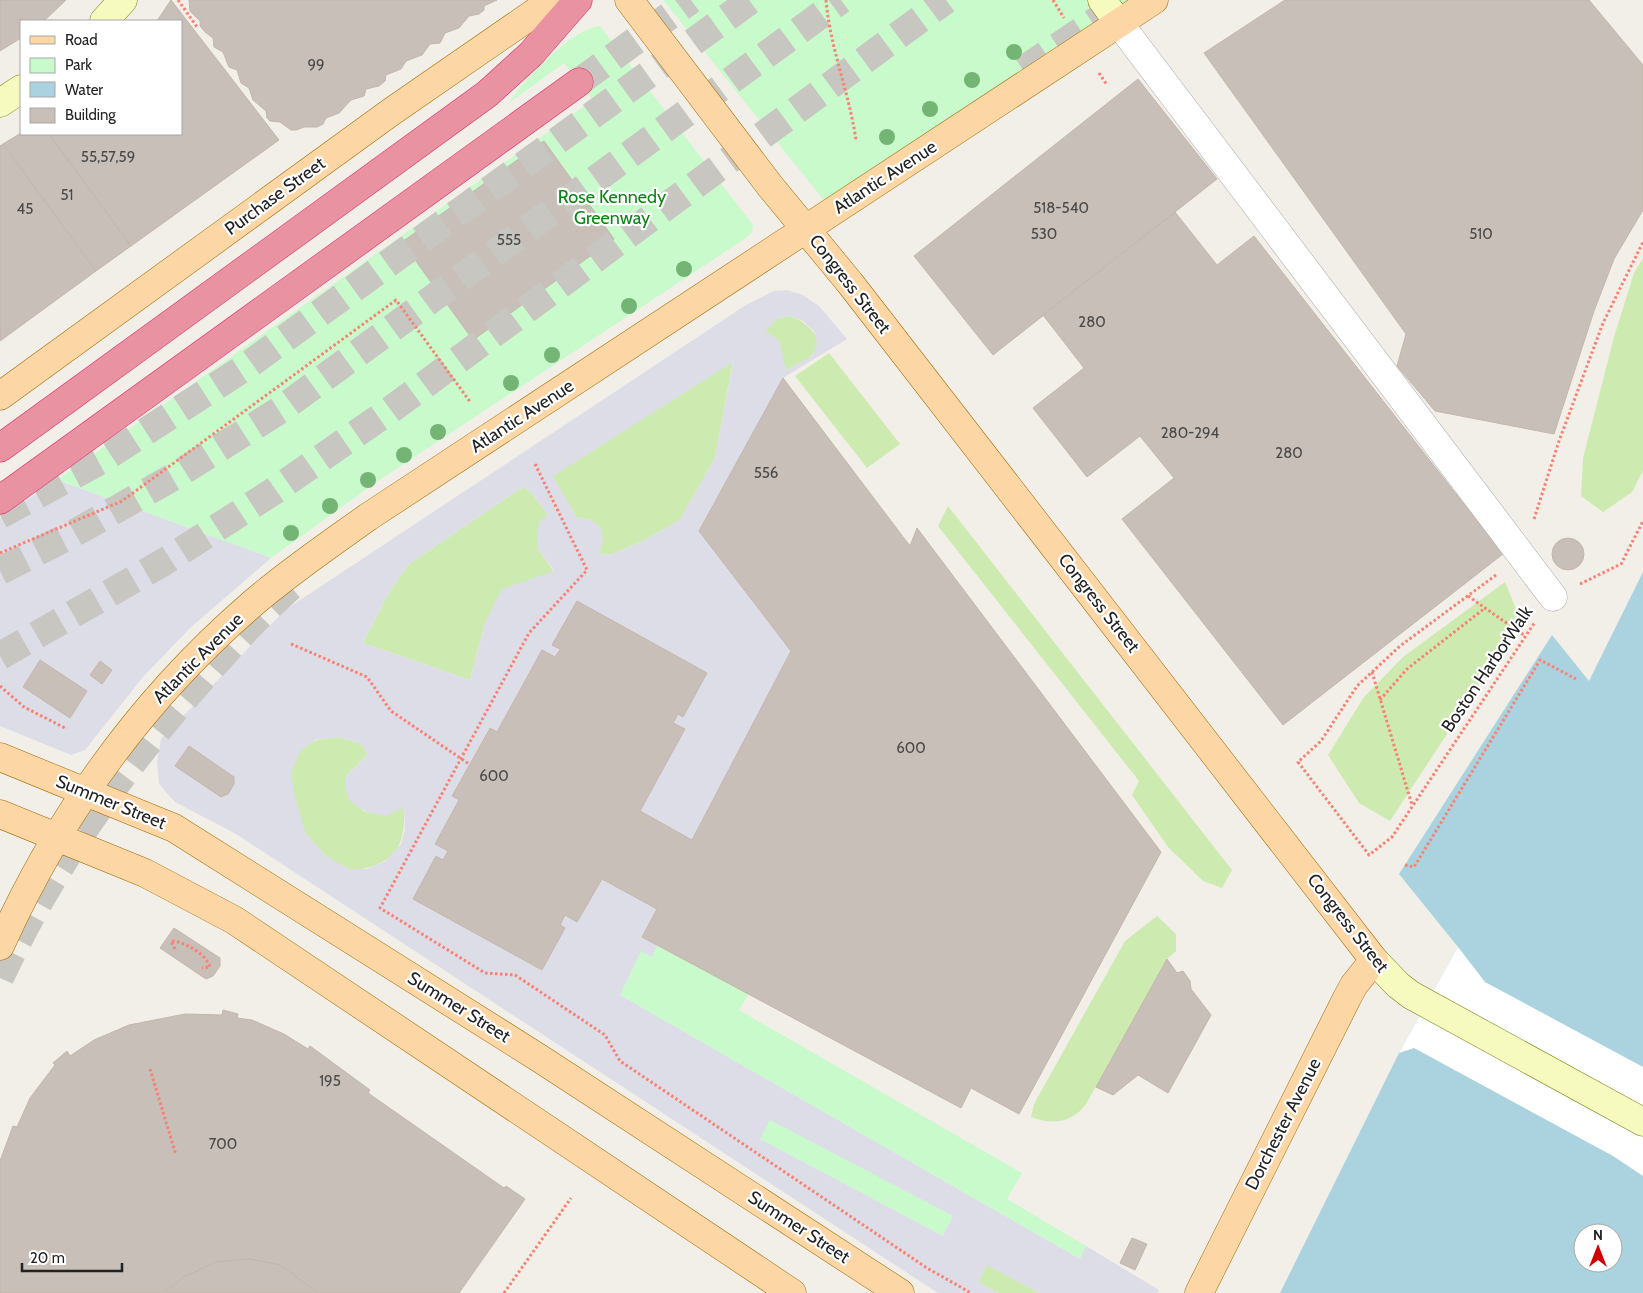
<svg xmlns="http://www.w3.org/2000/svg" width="1643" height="1293" viewBox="0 0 1643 1293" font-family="Cabin,sans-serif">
<rect width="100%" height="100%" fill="#f2efe9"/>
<g fill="#cdebb0">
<path d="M 1643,258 L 1643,471 L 1632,492 L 1603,512 L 1581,496 L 1583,458 L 1614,337 L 1634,273 Z"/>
<path d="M 791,316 C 806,322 830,340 810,357 C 804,362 794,366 786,370 L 782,358 L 764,331 L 778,318 Z"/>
<path d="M 829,353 L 900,444 L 867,468 L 795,376 Z"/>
<path d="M 733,361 L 715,458 L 680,520 L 645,540 L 612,554 L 599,555 L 590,520 L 576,517 L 552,476 Z"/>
<path d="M 523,487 L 532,493 L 548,515 L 537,532 L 537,547 L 554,572 L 485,623 L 470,680 L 363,643 L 388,594 L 409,564 Z"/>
<path d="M 948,506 L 1232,870 L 1222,888 L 1203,881 L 1168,847 L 1132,795 L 1139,781 L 938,526 Z"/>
<path d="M 1505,582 L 1521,621 L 1390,821 L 1359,803 L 1328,755 L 1364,697 L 1403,657 Z"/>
<path d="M 338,737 L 360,743 L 368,754 L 345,777 C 345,795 352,801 365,812 L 404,807 C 405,830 403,855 378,864 C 369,868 358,871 348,869 C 332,864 317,848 307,835 C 301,827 289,783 291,773 C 292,767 296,756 300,751 C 309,739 324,739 338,737 Z"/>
<path d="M 1157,916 L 1176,934 L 1176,951 L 1167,959 L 1086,1104 C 1072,1123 1052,1125 1031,1117 L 1034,1104 L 1125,941 Z"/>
<path d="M 987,1264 L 1039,1293 L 998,1293 L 978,1282 Z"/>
</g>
<g fill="#c8facc">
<path d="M 663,0 L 1133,0 L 827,204 Z"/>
<path d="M 600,26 L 753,225 L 752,232 L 746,238 L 378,481 L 271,558 L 57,480 L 593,100 L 564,63 L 509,103 C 524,80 572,28 600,26 Z"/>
<path d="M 657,945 L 749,994 L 739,1010 L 1022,1173 L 1007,1199 L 1086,1246 L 1080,1259 L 620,995 L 641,951 Z"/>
<path d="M 770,1119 L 953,1216 L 943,1236 L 760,1139 Z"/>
</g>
<g fill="#dddde8" fill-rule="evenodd">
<path d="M 787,290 L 803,295 L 819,306 L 847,339 L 783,378 L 699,531 L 791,651 L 692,840 L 640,811 L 685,730 L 673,723 L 678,714 L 683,717 L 707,673 L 577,601 L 555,657 L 542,650 L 497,732 L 489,728 L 452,795 L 459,800 L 435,843 L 448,851 L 443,860 L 436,857 L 413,899 L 542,970 L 565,928 L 560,925 L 565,915 L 577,922 L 602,879 L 657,909 L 642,936 L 657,945 L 652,957 L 641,951 L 620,995 L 1080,1259 L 1086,1246 L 1159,1290 L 1157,1293 L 1039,1293 L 987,1265 L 978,1282 L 998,1293 L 938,1293 L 236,834 L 175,802 L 159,784 L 157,762 L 161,739 L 285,610 L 746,305 L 774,291 ZM 791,316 L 803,321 L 814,331 L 817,344 L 812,356 L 786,370 L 779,340 L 765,331 L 778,318 ZM 733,362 L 715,458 L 680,520 L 645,540 L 612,554 L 599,555 L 603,541 L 600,526 L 590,520 L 576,517 L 553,476 ZM 523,487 L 532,493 L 548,515 L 540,521 L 537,532 L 537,547 L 554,571 L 502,589 L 485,623 L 470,680 L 363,643 L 388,594 L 409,564 ZM 338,737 L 360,743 L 368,754 L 345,777 L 345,787 L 349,800 L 366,812 L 386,816 L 404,807 L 405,829 L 401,844 L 386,861 L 367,869 L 349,869 L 326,856 L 306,834 L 295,798 L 291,773 L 300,751 L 315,740 ZM 189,746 L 234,777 L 234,784 L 228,794 ZM 770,1120 L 953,1216 L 943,1236 L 760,1139 Z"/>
<path d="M 57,480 L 271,558 L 190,628 L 143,677 L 85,750 L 71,755 L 0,726 L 0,518 ZM 40,660 L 87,691 L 70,717 L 23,687 ZM 100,661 L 112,670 L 102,683 L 90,675 Z"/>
</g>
<path fill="#aad3df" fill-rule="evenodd" d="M 1643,572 L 1643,1293 L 1280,1293 L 1399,1053 L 1458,947 L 1399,874 L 1552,635 L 1589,681 ZM 1583,1233 L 1613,1233 L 1613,1263 L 1583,1263 Z"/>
<path fill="#fff" d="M 1458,947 L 1485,982 L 1643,1067 L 1643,1176 L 1613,1156 L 1414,1048 L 1399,1053 Z"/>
<g fill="#c7bfb8" stroke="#c4b6ab">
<path d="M 0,0 L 66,0 L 44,21 L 21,21 L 21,38 L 0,51 Z"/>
<path d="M 171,0 L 279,140 L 131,246 L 49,134 L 181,134 L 181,21 L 157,21 Z"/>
<path d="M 189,0 L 497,0 L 484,6 L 484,10 L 479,14 L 469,16 L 459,28 L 445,33 L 440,43 L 430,44 L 422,55 L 406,61 L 401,69 L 386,75 L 385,81 L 379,86 L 366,89 L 364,96 L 351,100 L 339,113 L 326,118 L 323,124 L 317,127 L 304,127 L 296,130 L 291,130 L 280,122 L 270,121 L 267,118 L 266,111 L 253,100 L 249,88 L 241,83 L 237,70 L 229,67 L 223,52 L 214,47 L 213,38 L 205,32 L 200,26 L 200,21 L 190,11 Z"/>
<path d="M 1285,0 L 1589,0 L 1643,65 L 1643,210 L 1614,259 L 1594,311 L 1554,434 L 1435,411 L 1397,366 L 1406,334 L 1204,53 Z"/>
<path d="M 1138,79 L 1217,179 L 993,355 L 914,256 Z"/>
<path d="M 21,133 L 49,134 L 131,246 L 96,271 L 3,144 Z"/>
<path d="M 544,141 L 614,239 L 473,340 L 402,242 Z"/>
<path d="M 3,144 L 96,271 L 0,341 L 0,146 Z"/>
<path d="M 1175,212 L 1217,265 L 1254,236 L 1503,554 L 1283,725 L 1122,519 L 1174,478 L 1140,436 L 1087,477 L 1033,408 L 1084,368 L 1043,315 Z"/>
<path d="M 783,378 L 910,546 L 917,528 L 1161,852 L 1019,1114 L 971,1088 L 961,1108 L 642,937 L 657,909 L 602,879 L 577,922 L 565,915 L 560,925 L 565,928 L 542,970 L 413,899 L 436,856 L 443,860 L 448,851 L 435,844 L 459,800 L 452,796 L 490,728 L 497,732 L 542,650 L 555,657 L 560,649 L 552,645 L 577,601 L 707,673 L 683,717 L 678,714 L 673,723 L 685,729 L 640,811 L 692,840 L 791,651 L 699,531 Z"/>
<circle cx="1568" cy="554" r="16"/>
<path d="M 40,660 L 87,691 L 70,718 L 23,687 Z"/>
<path d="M 100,661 L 112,670 L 102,684 L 90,675 Z"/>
<path d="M 189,746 L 234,777 L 234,784 L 228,794 L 221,797 L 175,766 Z"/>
<path d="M 174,928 L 220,958 L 220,966 L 213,976 L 206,979 L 160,948 Z"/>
<path d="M 1167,959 L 1177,973 L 1183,971 L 1190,981 L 1191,989 L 1211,1015 L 1168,1093 L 1138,1075 L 1113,1095 L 1096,1087 Z"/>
<path d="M 223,1010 L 238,1014 L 237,1018 L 252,1020 L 284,1034 L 308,1049 L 310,1046 L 370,1090 L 368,1093 L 504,1188 L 506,1186 L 525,1199 L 459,1293 L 318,1293 L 280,1265 L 250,1259 L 216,1262 L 184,1277 L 163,1293 L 0,1293 L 0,1161 L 13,1126 L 17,1127 L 30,1098 L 55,1065 L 53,1063 L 67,1051 L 70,1056 L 94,1040 L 129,1025 L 185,1014 L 222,1015 Z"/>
<path d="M 1132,1238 L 1147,1244 L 1135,1270 L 1120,1263 Z"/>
<path d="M 250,1259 L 280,1265 L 318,1293 L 163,1293 L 184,1277 L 216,1262 Z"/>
</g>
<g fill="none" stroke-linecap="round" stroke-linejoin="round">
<g stroke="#c8c6c1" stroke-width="28" stroke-dasharray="28 14" stroke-linecap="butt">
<path d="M 1023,70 L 1127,0"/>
<path d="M 579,82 L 691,0"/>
<path d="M 0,515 L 100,461 L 247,366 L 751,0"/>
<path d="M 0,571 L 71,535 L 175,476 L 280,410 L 841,0"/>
<path d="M 0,656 L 164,562 L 274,491 L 389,411 L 946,0"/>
<path d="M 0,978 C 51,867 126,764 207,673 C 235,641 265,609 297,581"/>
</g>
<g stroke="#a9a9a9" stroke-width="29">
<path id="street" d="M 1118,22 L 1553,597"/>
</g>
<g stroke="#707d05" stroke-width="29">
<g id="secondary">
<path d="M 1102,0 L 1118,22"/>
<path d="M 104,21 L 123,0"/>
<path d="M 0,103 L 21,89"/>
<path d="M 1374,960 L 1398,985 L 1411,995 L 1643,1122"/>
</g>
</g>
<g stroke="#a06b00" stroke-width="29">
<g id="primary">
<path d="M 629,0 L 770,186 L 850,283 L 1374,960 L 1354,985 L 1347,998 L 1199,1293"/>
<path d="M 0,396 L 391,112 L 553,0"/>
<path d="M 0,757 L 174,828 L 539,1058 L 900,1293"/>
<path d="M 0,814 L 145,873 L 234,920 L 792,1293"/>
<path d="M 0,946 C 60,813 142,699 252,604 C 289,572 329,545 368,517 L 1154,0"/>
</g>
</g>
<g stroke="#dc2a67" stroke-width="29">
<g id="highway">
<path d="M 0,448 L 487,94 L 531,54 L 578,0"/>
<path d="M 0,500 L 579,82"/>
</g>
</g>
<g stroke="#fa8072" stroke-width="3" stroke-dasharray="2.5 2.5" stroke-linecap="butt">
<path d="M 178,0 L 197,27"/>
<path d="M 826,0 C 830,48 849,92 856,140"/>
<path d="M 1053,0 L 1064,18"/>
<path d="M 1099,73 L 1107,85"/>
<path d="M 535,464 L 587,570 L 529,633 L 380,908 L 485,973 L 515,975 L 605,1035 L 620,1061 L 927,1268 L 971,1293"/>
<path d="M 1534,519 L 1559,441 L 1603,323 L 1643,242"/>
<path d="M 0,553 L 122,501 L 396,300 L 471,403"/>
<path d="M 1496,575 L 1400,646 L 1357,686 L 1321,741 L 1298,762 L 1369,855 L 1392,837 L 1535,622"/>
<path d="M 1580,584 L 1621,564 L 1643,521"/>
<path d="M 1468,596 L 1525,636"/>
<path d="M 291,644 L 367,677 L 391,711 L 469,764"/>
<path d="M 1372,672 L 1412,805"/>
<path d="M 0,686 L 24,707 L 67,729"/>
<path d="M 1380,700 L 1407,669 L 1485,608"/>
<path d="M 1405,865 L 1414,867 L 1540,660 L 1576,679"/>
<path d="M 175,949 L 171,941 C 184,941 206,954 210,967 L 202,968"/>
<path d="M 150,1069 L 176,1155"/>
<path d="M 504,1293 L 571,1198"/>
</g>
<use href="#street" stroke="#fff" stroke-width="28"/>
<use href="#secondary" stroke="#f7fabf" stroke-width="28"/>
<use href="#primary" stroke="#fcd6a4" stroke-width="28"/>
<use href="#highway" stroke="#e892a2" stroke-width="28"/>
</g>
<g fill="#74b475">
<circle cx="1014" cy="52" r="8"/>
<circle cx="972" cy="80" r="8"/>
<circle cx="930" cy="109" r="8"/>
<circle cx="887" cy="137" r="8"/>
<circle cx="684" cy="269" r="8"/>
<circle cx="629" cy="306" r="8"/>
<circle cx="552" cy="355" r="8"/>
<circle cx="511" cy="383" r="8"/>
<circle cx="438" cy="432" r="8"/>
<circle cx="404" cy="455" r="8"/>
<circle cx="368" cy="480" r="8"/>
<circle cx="330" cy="506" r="8"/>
<circle cx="291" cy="533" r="8"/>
</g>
<g text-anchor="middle" stroke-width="4.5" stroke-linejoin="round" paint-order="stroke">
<g font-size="15" fill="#4b4948">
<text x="316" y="70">99</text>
<text x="108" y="162">55,57,59</text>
<text x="67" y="200">51</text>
<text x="1061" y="213">518-540</text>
<text x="25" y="214">45</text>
<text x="1044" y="239">530</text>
<text x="1481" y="239">510</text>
<text x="509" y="245">555</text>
<text x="1092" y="327">280</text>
<text x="1190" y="438">280-294</text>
<text x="1289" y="458">280</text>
<text x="766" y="478">556</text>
<text x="911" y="753">600</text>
<text x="494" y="781">600</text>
<text x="330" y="1086">195</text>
<text x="223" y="1149">700</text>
</g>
<g font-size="18" fill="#222" stroke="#fff">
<text transform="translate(885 177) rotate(-33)" y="6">Atlantic Avenue</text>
<text transform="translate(275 196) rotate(-36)" y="6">Purchase Street</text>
<text transform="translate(850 284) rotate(52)" y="6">Congress Street</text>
<text transform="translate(522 416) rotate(-33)" y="6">Atlantic Avenue</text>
<text transform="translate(1099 603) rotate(52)" y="6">Congress Street</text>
<text transform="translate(198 658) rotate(-45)" y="6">Atlantic Avenue</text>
<text transform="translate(1487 669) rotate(-56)" y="6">Boston HarborWalk</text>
<text transform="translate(111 802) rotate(22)" y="6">Summer Street</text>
<text transform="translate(1348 923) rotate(52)" y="6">Congress Street</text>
<text transform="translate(459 1007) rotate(32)" y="6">Summer Street</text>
<text transform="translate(1283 1124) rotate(-63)" y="6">Dorchester Avenue</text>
<text transform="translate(799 1227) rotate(33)" y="6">Summer Street</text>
</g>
<g font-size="18" fill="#0c8416" stroke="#fff">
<text x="612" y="203">Rose Kennedy<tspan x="612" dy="21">Greenway</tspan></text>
</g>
</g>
<rect x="20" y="20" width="162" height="115" fill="#ffffff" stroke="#a7a7a7"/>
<rect x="30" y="36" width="25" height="8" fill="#fcd6a4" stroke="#a7a7a7"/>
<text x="65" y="45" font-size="15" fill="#222222">Road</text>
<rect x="30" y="58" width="25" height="15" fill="#c8facc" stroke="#a7a7a7"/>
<text x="65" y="70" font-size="15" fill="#222222">Park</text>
<rect x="30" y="82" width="25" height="15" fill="#aad3df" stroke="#a7a7a7"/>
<text x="65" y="95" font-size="15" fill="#222222">Water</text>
<rect x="30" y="108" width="25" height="15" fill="#c7bfb8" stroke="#a7a7a7"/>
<text x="65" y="120" font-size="15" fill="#222222">Building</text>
<g transform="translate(1598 1248)"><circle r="24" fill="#ffffff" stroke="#a7a7a7"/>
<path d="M0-4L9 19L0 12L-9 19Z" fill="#d40000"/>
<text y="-8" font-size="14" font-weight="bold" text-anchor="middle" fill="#222222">N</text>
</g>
<path d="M22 1263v8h100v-8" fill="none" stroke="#222222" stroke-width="2.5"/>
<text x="30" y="1263" font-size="15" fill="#222222" stroke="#ffffff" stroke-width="4" paint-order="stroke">20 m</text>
</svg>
